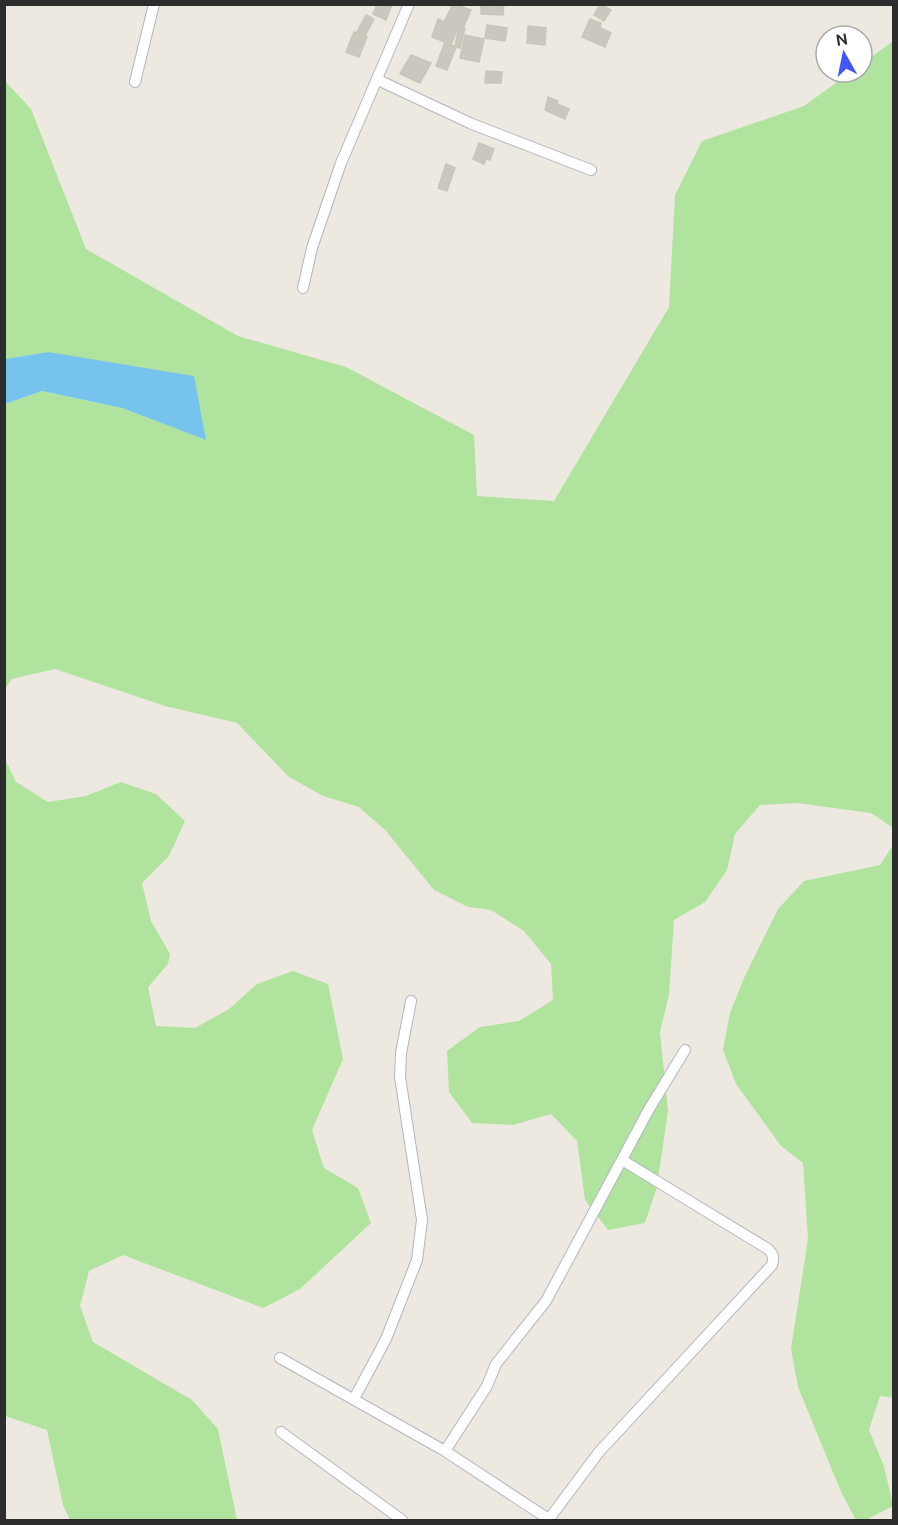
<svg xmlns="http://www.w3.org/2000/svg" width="898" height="1525" viewBox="0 0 898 1525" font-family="Ubuntu,sans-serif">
<rect width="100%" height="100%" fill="#eee9e0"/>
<g fill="#b0e39e">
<path d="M 893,41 L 893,828 L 871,813 L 797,803 L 760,805 L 735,834 L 727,870 L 705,902 L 674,920 L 669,995 L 660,1032 L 668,1111 L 657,1187 L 645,1223 L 608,1230 L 585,1200 L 577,1141 L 551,1114 L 513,1125 L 472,1123 L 449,1092 L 447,1051 L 480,1027 L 519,1021 L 553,1000 L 551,964 L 524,931 L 491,910 L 468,907 L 434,890 L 386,831 L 359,807 L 323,796 L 289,777 L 237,723 L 165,706 L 55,669 L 12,679 L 5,689 L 5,404 L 42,391 L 122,408 L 206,440 L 48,352 L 5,359 L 5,81 L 31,109 L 86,249 L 238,336 L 346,367 L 474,435 L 477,496 L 554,501 L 669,307 L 675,195 L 702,141 L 804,106 L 851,72 L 862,72 L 862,64 Z"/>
<path d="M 5,759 L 16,782 L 48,802 L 86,796 L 121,782 L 156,794 L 185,821 L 169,856 L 142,883 L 151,921 L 170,954 L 168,964 L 148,987 L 156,1026 L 195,1028 L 229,1009 L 257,984 L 293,971 L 328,984 L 343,1059 L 312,1130 L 324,1168 L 358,1188 L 371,1223 L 300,1289 L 263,1308 L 123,1255 L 89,1271 L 80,1306 L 93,1342 L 192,1400 L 218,1429 L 237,1520 L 70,1520 L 63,1505 L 47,1430 L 5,1416 Z"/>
<path d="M 893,845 L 894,1398 L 880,1396 L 869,1430 L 884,1466 L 893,1506 L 866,1520 L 856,1520 L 841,1492 L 798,1387 L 791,1349 L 808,1239 L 803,1163 L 781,1146 L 736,1084 L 723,1050 L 730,1013 L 744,978 L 778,909 L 804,881 L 880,865 Z"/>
</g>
<path fill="#76c4ee" d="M 48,352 L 194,376 L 206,440 L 122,408 L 42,391 L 5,404 L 5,359 Z"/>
<g fill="#cac7be" stroke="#cac5b9" stroke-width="1.5">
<path d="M 377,4 L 392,4 L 386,20 L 373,14 Z"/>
<path d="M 453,4 L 471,10 L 463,28 L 465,28 L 460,48 L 456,47 L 447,70 L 436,66 L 445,42 L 432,37 L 438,19 L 458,27 L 451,45 L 455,46 L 459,26 L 445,20 Z"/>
<path d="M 481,4 L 504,4 L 503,15 L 481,14 Z"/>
<path d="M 600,4 L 611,10 L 604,21 L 594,15 Z"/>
<path d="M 366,15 L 374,19 L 365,36 L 357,32 Z"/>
<path d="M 590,19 L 601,23 L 600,28 L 611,33 L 605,47 L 582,37 Z"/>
<path d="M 487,25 L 507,28 L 505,41 L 485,38 Z"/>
<path d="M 528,26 L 546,28 L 545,45 L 527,43 Z"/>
<path d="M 354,32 L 367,37 L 359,57 L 346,52 Z"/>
<path d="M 465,35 L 484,39 L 479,62 L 460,58 Z"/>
<path d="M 411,55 L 431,63 L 420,83 L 400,74 Z"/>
<path d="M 486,71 L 502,72 L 501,83 L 485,83 Z"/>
<path d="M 548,97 L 558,101 L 557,104 L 569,109 L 565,119 L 545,110 Z"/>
<path d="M 479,143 L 494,149 L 490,160 L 486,159 L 484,164 L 473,159 Z"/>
<path d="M 446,164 L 455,168 L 447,191 L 438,188 Z"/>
</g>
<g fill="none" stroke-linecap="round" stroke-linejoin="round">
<g stroke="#b3b5c0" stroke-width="12">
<g id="street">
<path d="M 378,80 L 472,124 L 591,170"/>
<path d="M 135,82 L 154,4"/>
<path d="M 303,288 L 312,248 L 341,163 L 409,4"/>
<path d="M 280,1358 L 445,1451 L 550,1520"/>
<path d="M 354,1399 L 386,1339 L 417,1260 L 422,1220 L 400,1077 L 401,1053 L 411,1001"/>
<path d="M 281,1432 L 402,1520"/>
<path d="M 445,1451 L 487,1386 L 496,1364 L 546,1301 L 648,1111 L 685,1050"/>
<path d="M 549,1519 L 599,1452 L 772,1265 C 774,1258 774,1255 768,1249 L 622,1160"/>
</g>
</g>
<use href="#street" stroke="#fff" stroke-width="10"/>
</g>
<rect width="898" height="1525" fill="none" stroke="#2d2d2d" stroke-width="12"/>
<g transform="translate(844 54) rotate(351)"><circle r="28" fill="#ffffff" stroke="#ababab" stroke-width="1.5"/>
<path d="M0-4.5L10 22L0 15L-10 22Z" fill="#4456f8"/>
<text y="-9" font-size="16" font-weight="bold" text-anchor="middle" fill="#2d2d2d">N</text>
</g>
</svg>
